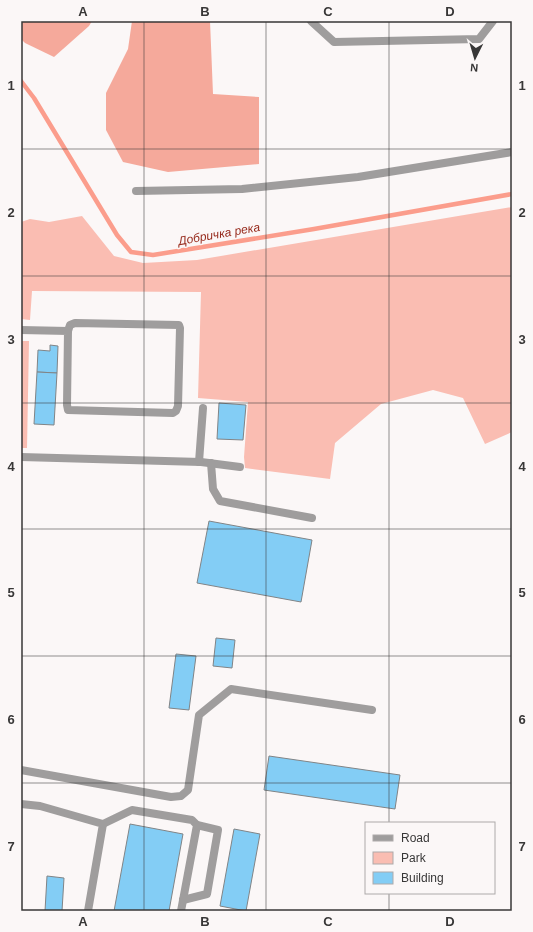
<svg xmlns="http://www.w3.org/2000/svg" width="533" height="932" viewBox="0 0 533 932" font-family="Helvetica,sans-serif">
<rect width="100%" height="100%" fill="#fbf7f7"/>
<g fill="#fabdb2">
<path d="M 512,207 L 512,432 L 485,444 L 463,398 L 433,390 L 381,404 L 335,443 L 330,479 L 245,468 L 244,457 L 248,402 L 198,398 L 201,292 L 32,291 L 30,320 L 21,319 L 21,222 L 30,219 L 49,222 L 82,216 L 114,256 L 143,263 L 197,260 Z"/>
<path d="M 21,341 L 29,341 L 27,448 L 21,448 Z"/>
</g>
<g fill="#f5a99b">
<path d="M 21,21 L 92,21 L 89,26 L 54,57 L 25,43 L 21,39 Z"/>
<path d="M 132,21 L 210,21 L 213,94 L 259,97 L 259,164 L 168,172 L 123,162 L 106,130 L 106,93 L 128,49 Z"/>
</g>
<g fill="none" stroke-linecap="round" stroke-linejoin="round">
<path stroke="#fb9d8c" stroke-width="4.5" d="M 21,81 L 34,98 L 117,235 L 131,252 L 153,255 L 314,229 L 512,194"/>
</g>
<g fill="#83cdf5" stroke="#818486">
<path d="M 50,345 L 58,346 L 57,373 L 37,372 L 38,350 L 50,351 Z"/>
<path d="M 37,372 L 57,373 L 54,425 L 34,424 Z"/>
<path d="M 219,403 L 246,405 L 243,440 L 217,439 Z"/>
<path d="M 209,521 L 312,540 L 301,602 L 197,583 Z"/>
<path d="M 216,638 L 235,640 L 232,668 L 213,666 Z"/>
<path d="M 176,654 L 196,656 L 189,710 L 169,708 Z"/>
<path d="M 269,756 L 400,775 L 395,809 L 264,790 Z"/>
<path d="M 130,824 L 183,834 L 169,911 L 114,911 Z"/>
<path d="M 234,829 L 260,834 L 246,911 L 220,906 Z"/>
<path d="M 47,876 L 64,878 L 62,911 L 45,911 Z"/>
</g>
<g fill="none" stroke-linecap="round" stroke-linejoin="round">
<g stroke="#9f9d9d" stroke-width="8">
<path d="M 311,21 L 334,42 L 479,39 L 493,21"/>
<path d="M 21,330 L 68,331 L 67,405 L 68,410 L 173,413 L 176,411 L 178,406 L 180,328 L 179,325 L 75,323 L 70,325 L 68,331"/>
<path d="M 21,457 L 201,462 L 240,467"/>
<path d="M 199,462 L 203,408"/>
<path d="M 211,463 L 213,489 L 220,501 L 312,518"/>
<path d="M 21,770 L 171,797 L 181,796 L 188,790 L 199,715 L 231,689 L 372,710"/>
<path d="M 21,804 L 40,806 L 103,824 L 88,911"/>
<path d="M 103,824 L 132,810 L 192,820 L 197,825 L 181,911"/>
<path d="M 183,900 L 207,894 L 218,830 L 197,825"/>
</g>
<path stroke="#9f9d9d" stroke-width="8" d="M 136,191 L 242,189 L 358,177 L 512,152"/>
</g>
<path fill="none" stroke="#383737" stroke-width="1" stroke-opacity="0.55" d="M 144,21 L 144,911M 266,21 L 266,911M 389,21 L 389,823M 21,149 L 512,149M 21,276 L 512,276M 21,403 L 512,403M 21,529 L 512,529M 21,656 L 512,656M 21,783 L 512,783M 389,893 L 389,911"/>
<g text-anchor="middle" stroke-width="3" stroke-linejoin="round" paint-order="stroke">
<g font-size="12" font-style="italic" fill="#972b1d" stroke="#fbf7f7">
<text transform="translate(219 234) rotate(-10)" y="4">Добричка река</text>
</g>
</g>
<rect width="533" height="932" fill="none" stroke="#fbf7f7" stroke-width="44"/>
<rect x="365" y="822" width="130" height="72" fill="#fbf7f7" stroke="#adaaaa"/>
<rect x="373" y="835" width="20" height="6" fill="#9f9d9d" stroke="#adaaaa"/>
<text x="401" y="842" font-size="12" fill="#383737">Road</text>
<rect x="373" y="852" width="20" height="12" fill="#fabdb2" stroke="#adaaaa"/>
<text x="401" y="862" font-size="12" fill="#383737">Park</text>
<rect x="373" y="872" width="20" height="12" fill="#83cdf5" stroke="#adaaaa"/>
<text x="401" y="882" font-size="12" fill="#383737">Building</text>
<g transform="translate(475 58) rotate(185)" stroke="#fbf7f7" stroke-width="3" paint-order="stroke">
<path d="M0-3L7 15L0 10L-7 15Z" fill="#383737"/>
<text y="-6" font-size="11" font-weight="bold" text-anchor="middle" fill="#383737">N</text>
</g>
<rect x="22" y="22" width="489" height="888" fill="none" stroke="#383737" stroke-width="1.5"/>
<g font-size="13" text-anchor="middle" font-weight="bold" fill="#383737">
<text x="83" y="16">A</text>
<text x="205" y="16">B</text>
<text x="328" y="16">C</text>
<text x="450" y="16">D</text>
<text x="11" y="90">1</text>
<text x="522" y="90">1</text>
<text x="11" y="217">2</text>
<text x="522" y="217">2</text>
<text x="11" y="344">3</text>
<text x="522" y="344">3</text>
<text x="11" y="471">4</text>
<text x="522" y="471">4</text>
<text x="11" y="597">5</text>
<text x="522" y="597">5</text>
<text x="11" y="724">6</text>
<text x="522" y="724">6</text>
<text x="11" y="851">7</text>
<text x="522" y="851">7</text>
<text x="83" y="926">A</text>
<text x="205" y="926">B</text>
<text x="328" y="926">C</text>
<text x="450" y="926">D</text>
</g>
</svg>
